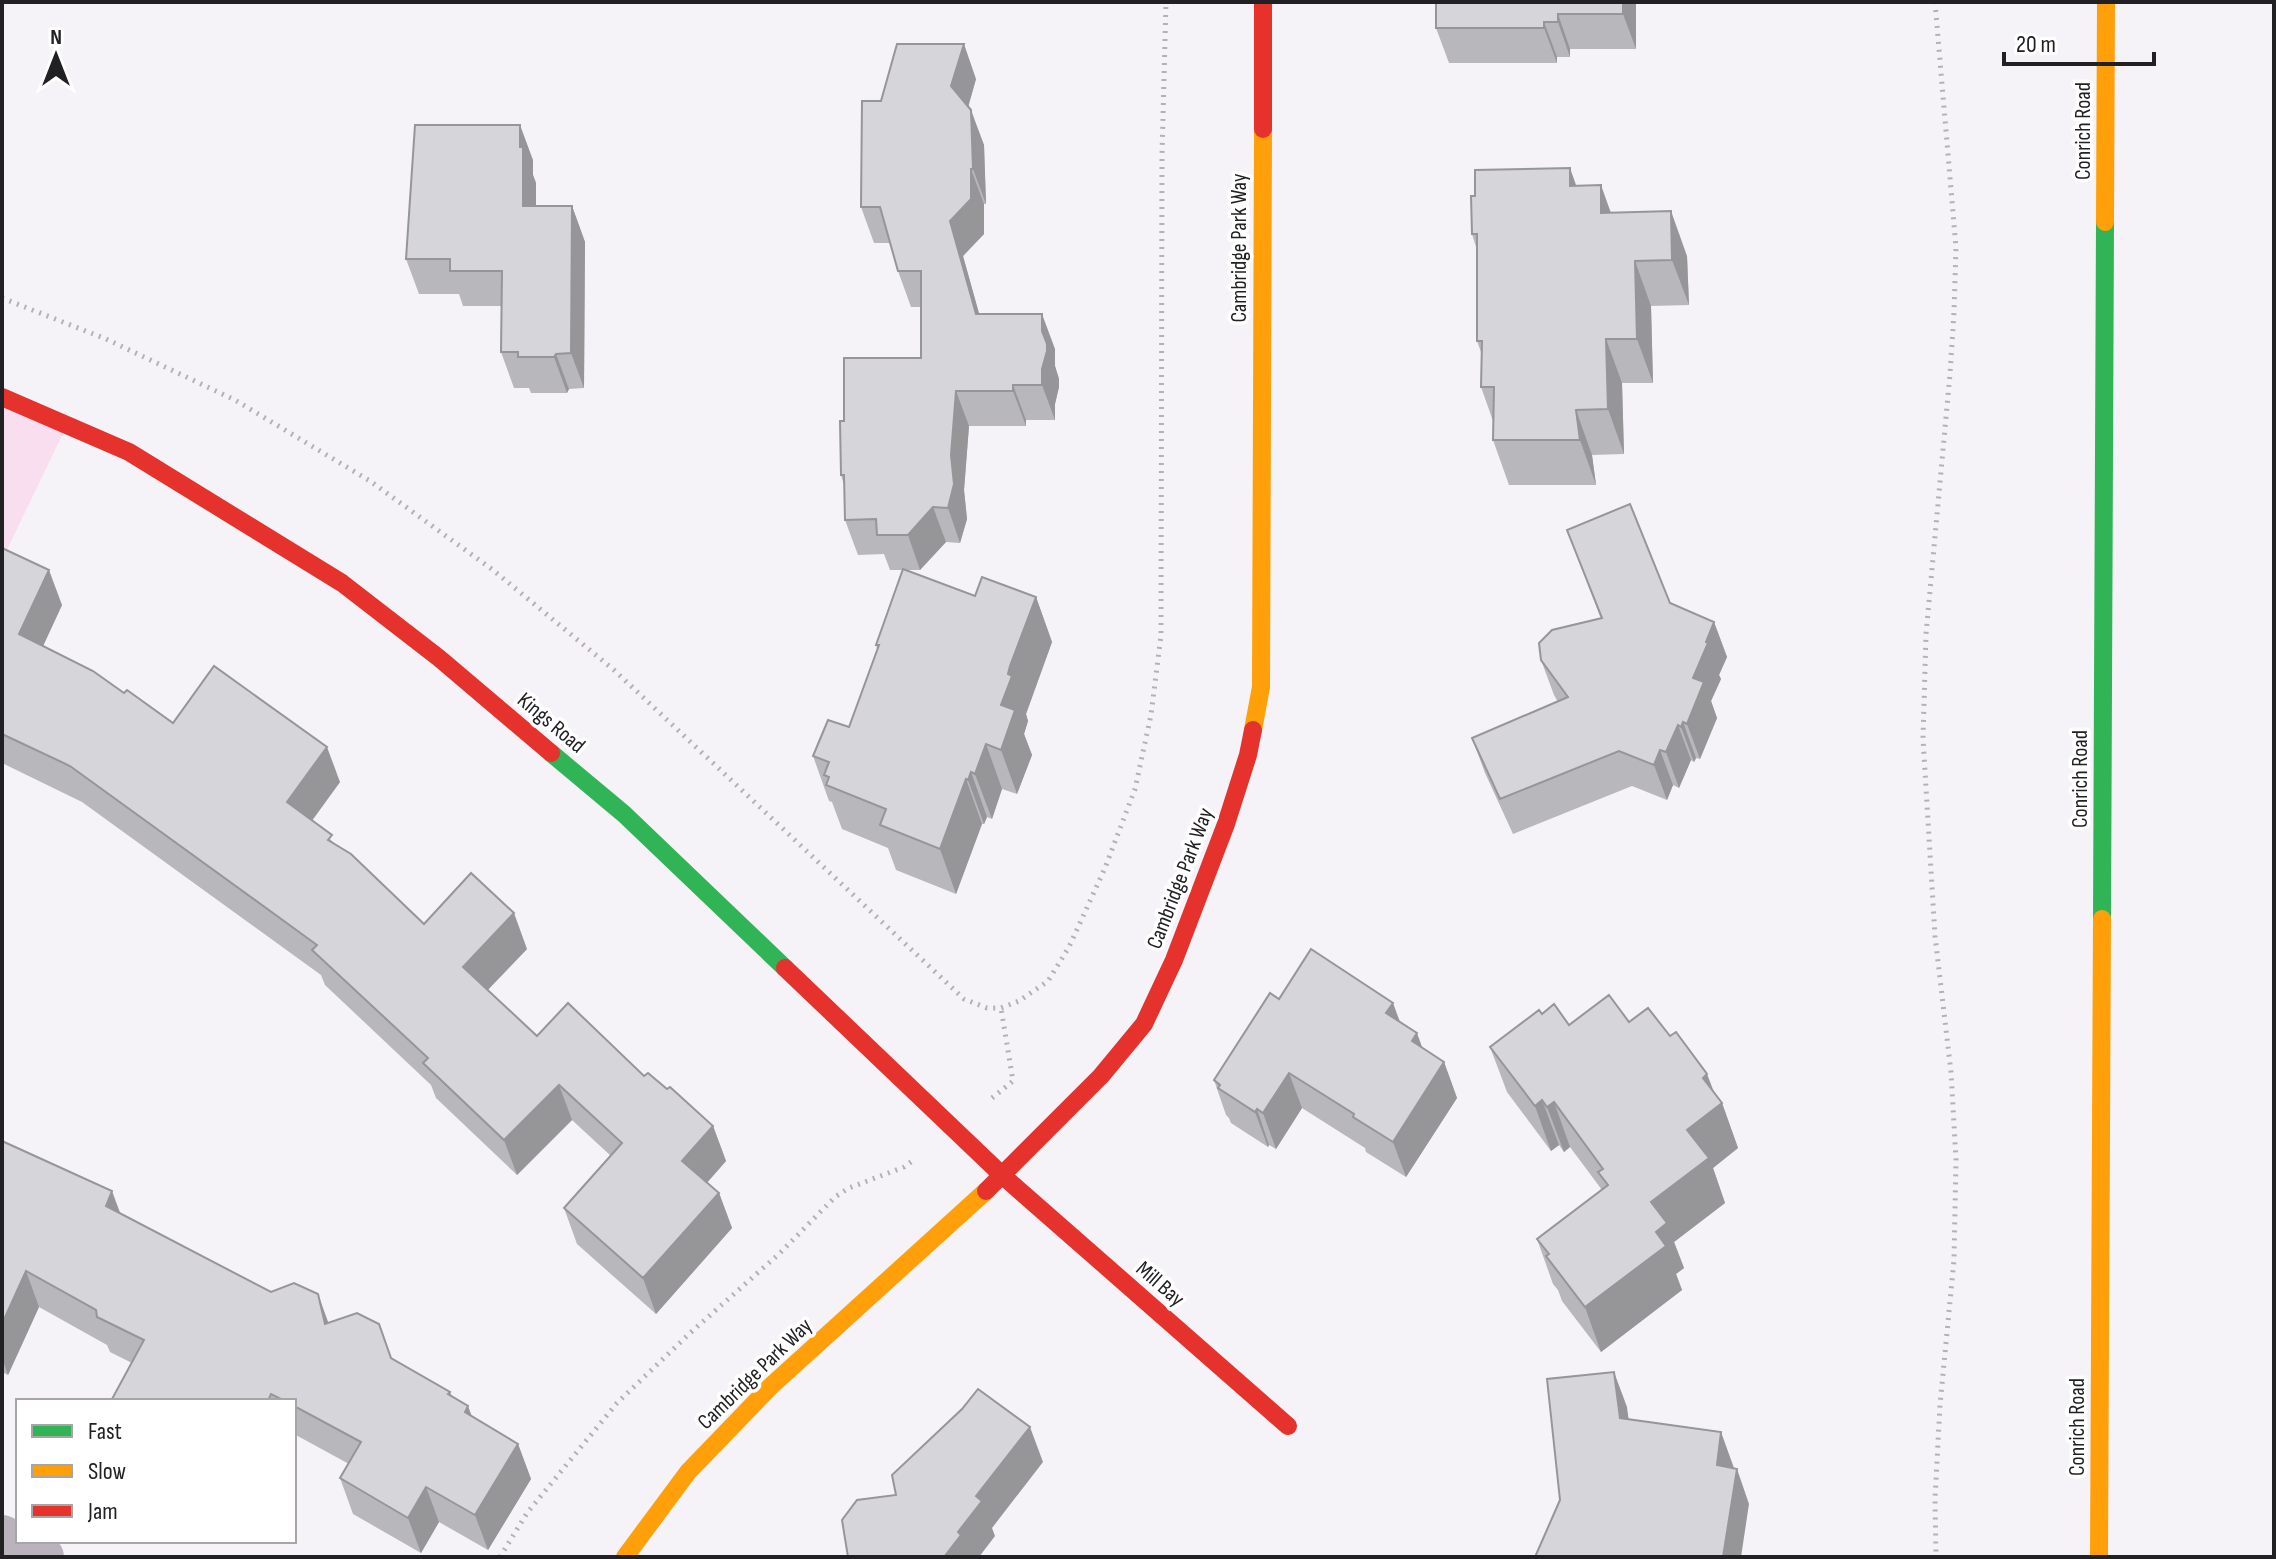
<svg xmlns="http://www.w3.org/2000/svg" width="2276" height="1559" viewBox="0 0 2276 1559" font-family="'Sofia Sans Condensed',sans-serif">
<rect width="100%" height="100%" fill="#f5f3f8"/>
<path fill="#f9deef" d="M 2,397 L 67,425 L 2,560 Z"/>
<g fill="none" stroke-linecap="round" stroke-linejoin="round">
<g stroke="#b5b0b7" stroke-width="5" stroke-dasharray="2 6" stroke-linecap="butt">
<path d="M 1935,2 L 1956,248 L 1954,312 L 1950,374 L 1926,634 L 1923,738 L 1935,936 L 1951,1072 L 1956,1160 L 1954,1260 L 1940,1405 L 1935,1499 L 1936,1557"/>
<path d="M 2,298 L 106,339 L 235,400 L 370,481 L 493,570 L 614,670 L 964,999 L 987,1008 L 1001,1008 L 1019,1001 L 1048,981 L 1069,947 L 1105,868 L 1135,789 L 1151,715 L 1161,635 L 1162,155 L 1166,2"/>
<path d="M 992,1098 L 1013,1081 L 1001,1008"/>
<path d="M 500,1557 L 527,1513 L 617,1403 L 689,1334 L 780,1253 L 835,1197 L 849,1188 L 904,1167 L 915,1159"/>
</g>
<path stroke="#bab2bc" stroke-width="44" d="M 2,1537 L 42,1557"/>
<g stroke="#30b455" stroke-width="18">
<path d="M 551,753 L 624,814 L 785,968"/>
<path d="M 2102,919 L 2105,222"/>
</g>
<g stroke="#ff9f0a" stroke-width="18">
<path d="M 2105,222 L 2106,2"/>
<path d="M 1253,730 L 1261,687 L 1263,129"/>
<path d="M 625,1557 L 688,1472 L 771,1386 L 986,1191"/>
<path d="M 2099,1557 L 2102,919"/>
</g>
<g stroke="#e5322d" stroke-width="18">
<path d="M 1263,129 L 1263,2"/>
<path d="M 2,397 L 129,452 L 342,583 L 439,658 L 551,753"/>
<path d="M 785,968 L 1003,1176 L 1288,1426"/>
<path d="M 986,1191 L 1101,1076 L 1144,1024 L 1174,960 L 1226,824 L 1248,755 L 1253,730"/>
</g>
</g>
<g fill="#b8b7bb">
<path d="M 1636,2 L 1636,49 L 1570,49 L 1570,57 L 1557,57 L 1557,63 L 1449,63 L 1436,28 Z"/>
<path d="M 976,79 L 968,106 L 984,145 L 986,204 L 984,204 L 984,234 L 963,256 L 979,314 L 1055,349 L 1055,366 L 1059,379 L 1059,387 L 1055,404 L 1055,420 L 1026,420 L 1026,426 L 969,426 L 964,490 L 967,519 L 960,543 L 946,542 L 920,570 L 906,570 L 975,596 L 1036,597 L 1052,642 L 1026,714 L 1028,721 L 1024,734 L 1032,755 L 1017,794 L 1002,789 L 992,819 L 987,817 L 984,824 L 982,824 L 956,894 L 896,870 L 888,848 L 842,829 L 832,802 L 829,801 L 813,756 L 849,727 L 877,649 L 876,645 L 902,570 L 890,570 L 884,554 L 858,555 L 845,520 L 844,485 L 841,475 L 844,421 L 921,358 L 921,307 L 911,307 L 898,271 L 890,243 L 874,243 L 861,207 L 881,101 Z"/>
<path d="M 533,160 L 533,175 L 536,183 L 536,206 L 572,206 L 585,242 L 584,388 L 569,389 L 567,393 L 531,393 L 529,388 L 514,388 L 501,352 L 502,306 L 463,306 L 459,294 L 419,294 L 406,259 Z"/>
<path d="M 1576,186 L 1611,212 L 1687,256 L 1689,305 L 1651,306 L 1653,383 L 1622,383 L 1624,454 L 1592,455 L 1596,485 L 1509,485 L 1493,440 L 1493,421 L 1481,387 L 1481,352 L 1477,341 L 1477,250 L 1472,234 Z"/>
<path d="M 1567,530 L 1670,603 L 1714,622 L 1727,657 L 1719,675 L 1721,679 L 1711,701 L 1717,718 L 1700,759 L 1696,758 L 1694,762 L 1691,760 L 1679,788 L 1673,785 L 1667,800 L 1632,786 L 1513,834 L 1485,773 L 1472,738 L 1558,702 L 1554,695 L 1541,660 L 1601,619 Z"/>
<path d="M 2,548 L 62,605 L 43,646 L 173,723 L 340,782 L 312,821 L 335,844 L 424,924 L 527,949 L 488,990 L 537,1036 L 644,1076 L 713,1126 L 726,1161 L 707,1183 L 719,1193 L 732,1228 L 656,1314 L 577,1244 L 564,1208 L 611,1156 L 572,1120 L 517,1175 L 436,1098 L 431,1085 L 325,985 L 321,975 L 82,802 L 2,763 Z"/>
<path d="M 1279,999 L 1401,1023 L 1422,1048 L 1444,1062 L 1457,1098 L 1406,1177 L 1366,1152 L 1365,1148 L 1302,1108 L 1276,1149 L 1269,1145 L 1268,1147 L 1231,1123 L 1229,1118 L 1226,1115 L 1214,1080 Z"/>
<path d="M 1542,1014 L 1569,1025 L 1629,1022 L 1714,1093 L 1722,1103 L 1738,1148 L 1713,1168 L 1725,1203 L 1674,1242 L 1684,1268 L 1676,1274 L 1682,1290 L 1601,1352 L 1562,1301 L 1558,1290 L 1553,1284 L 1537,1239 L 1602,1190 L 1570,1147 L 1564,1152 L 1559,1145 L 1551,1151 L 1507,1092 L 1490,1047 Z"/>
<path d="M 2,1141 L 121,1214 L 328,1323 L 450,1392 L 452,1396 L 472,1416 L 518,1444 L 531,1479 L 488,1550 L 439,1522 L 421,1553 L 353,1514 L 340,1478 L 349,1464 L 294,1434 L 294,1401 L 113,1401 L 112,1399 L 132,1363 L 110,1352 L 107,1345 L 39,1307 L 8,1375 L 2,1372 Z"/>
</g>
<g fill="#969598">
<path d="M 1623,2 L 1636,2 L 1636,49 L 1623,14 Z"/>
<path d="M 1558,14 L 1570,49 L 1570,57 L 1558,22 Z"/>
<path d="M 1544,22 L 1557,57 L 1557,63 L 1544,28 Z"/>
<path d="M 964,44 L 976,79 L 964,122 L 951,86 Z"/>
<path d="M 971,110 L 984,145 L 986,204 L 973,169 Z"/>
<path d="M 520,125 L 533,160 L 533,175 L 536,183 L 536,242 L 523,206 Z"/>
<path d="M 1570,168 L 1586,213 L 1570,186 Z"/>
<path d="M 971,169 L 984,204 L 984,234 L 963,256 L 989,349 L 976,314 L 950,221 Z"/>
<path d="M 1601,185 L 1617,230 L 1601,213 Z"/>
<path d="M 572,206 L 585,242 L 584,388 L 571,353 Z"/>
<path d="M 1671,211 L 1687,256 L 1689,305 L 1672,260 Z"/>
<path d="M 1635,261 L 1651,306 L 1653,383 L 1637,339 Z"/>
<path d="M 1042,314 L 1055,349 L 1055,366 L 1059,379 L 1059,387 L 1055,404 L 1055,420 L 1042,385 Z"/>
<path d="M 1606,339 L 1622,383 L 1624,454 L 1608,409 Z"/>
<path d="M 556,354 L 569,389 L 567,393 L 554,357 Z"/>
<path d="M 1013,385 L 1026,420 L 1026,426 L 1013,391 Z"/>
<path d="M 956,391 L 969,426 L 964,490 L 967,519 L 960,543 L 948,508 Z"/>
<path d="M 1576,410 L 1592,455 L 1596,485 L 1580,440 Z"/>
<path d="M 933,507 L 946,542 L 920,570 L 908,535 Z"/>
<path d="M 49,570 L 62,605 L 32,670 L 19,634 Z"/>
<path d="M 1036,597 L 1052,642 L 1026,714 L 1028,721 L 1024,734 L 1032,755 L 1017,794 L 1001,750 L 1001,705 L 1010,666 Z"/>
<path d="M 1714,622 L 1727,657 L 1719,675 L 1721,679 L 1711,701 L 1717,718 L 1700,759 L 1687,724 L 1693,678 Z"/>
<path d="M 1683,722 L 1696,758 L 1694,762 L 1681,727 Z"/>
<path d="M 1678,725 L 1691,760 L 1679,788 L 1666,752 Z"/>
<path d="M 986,744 L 1002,789 L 992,819 L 975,774 Z"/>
<path d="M 327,747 L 340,782 L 299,838 L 287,802 Z"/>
<path d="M 1660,750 L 1673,785 L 1667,800 L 1654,765 Z"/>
<path d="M 971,772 L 987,817 L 984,824 L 968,780 Z"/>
<path d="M 966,779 L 982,824 L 956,894 L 940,849 Z"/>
<path d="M 514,913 L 527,949 L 476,1002 L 463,967 Z"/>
<path d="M 1393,1003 L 1406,1038 L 1386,1013 Z"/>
<path d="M 1417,1033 L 1430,1069 L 1412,1041 Z"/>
<path d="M 1444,1062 L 1457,1098 L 1406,1177 L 1393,1142 Z"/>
<path d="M 1289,1073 L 1302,1108 L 1276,1149 L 1263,1113 Z"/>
<path d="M 1707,1074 L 1719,1105 L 1722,1103 L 1738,1148 L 1713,1168 L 1725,1203 L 1674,1242 L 1684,1268 L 1676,1274 L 1682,1290 L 1601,1352 L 1585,1307 L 1656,1232 L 1651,1202 L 1687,1130 L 1703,1078 Z"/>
<path d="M 559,1085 L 572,1120 L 517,1175 L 504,1140 Z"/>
<path d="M 1542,1100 L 1559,1145 L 1551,1151 L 1535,1106 Z"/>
<path d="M 1554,1102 L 1570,1147 L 1564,1152 L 1547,1107 Z"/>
<path d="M 1257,1109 L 1269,1145 L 1268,1147 L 1255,1112 Z"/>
<path d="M 713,1126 L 726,1161 L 695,1196 L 682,1161 Z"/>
<path d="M 112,1191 L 125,1226 L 106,1206 Z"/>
<path d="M 719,1193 L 732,1228 L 656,1314 L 643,1278 Z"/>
<path d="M 26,1271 L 39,1307 L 8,1375 L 2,1358 L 2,1324 Z"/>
<path d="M 318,1294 L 331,1330 L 325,1324 Z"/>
<path d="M 1614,1372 L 1627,1407 L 1633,1453 L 1620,1418 Z"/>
<path d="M 468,1406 L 481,1441 L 465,1412 Z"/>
<path d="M 1030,1427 L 1043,1462 L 992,1528 L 995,1536 L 979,1557 L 944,1557 L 976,1496 Z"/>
<path d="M 1721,1432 L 1734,1468 L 1717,1465 Z"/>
<path d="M 518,1444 L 531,1479 L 488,1550 L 475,1515 Z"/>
<path d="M 1737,1469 L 1749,1504 L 1741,1557 L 1723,1557 Z"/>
<path d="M 426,1487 L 439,1522 L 421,1553 L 408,1518 Z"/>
</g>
<g fill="#d6d5d9" stroke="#969598" stroke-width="2">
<path d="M 1436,2 L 1623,2 L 1623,14 L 1558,14 L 1558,22 L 1544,22 L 1544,28 L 1436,28 Z"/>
<path d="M 897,44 L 964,44 L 951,86 L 971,110 L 973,169 L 971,169 L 971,199 L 950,221 L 976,314 L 1042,314 L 1042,331 L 1047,344 L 1047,351 L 1042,369 L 1042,385 L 1013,385 L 1013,391 L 956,391 L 951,455 L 954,484 L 948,508 L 933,507 L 908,535 L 877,535 L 876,519 L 845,520 L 844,475 L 841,475 L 840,421 L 844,421 L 844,358 L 921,358 L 921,271 L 898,271 L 880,207 L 861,207 L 862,101 L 881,101 Z"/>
<path d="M 415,125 L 520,125 L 520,147 L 523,147 L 523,206 L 572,206 L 571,353 L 556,354 L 554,357 L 518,357 L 518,352 L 501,352 L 502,271 L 450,271 L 450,259 L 406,259 Z"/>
<path d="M 1570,168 L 1570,186 L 1601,185 L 1601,213 L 1671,211 L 1672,260 L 1635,261 L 1637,339 L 1606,339 L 1608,409 L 1576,410 L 1580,440 L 1493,440 L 1494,387 L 1481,387 L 1482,341 L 1477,341 L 1477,234 L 1472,234 L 1471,196 L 1475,196 L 1475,170 Z"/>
<path d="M 1630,504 L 1670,603 L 1714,622 L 1706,642 L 1708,643 L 1693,678 L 1704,682 L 1687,724 L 1683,722 L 1681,727 L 1678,725 L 1666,752 L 1660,750 L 1654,765 L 1619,751 L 1500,799 L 1472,738 L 1568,697 L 1541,660 L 1539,643 L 1552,630 L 1602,618 L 1567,530 Z"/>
<path d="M 2,548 L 49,570 L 19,634 L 93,671 L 124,693 L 127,690 L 173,723 L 214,666 L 327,747 L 287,802 L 332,835 L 328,840 L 351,854 L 424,924 L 471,873 L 514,913 L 463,967 L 537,1036 L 568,1003 L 644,1076 L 648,1073 L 667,1089 L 670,1087 L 713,1126 L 682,1161 L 719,1193 L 643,1278 L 564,1208 L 622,1143 L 559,1085 L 504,1140 L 423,1063 L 428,1058 L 312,950 L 317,945 L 70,766 L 2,734 Z"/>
<path d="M 903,569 L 975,596 L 982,577 L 1036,597 L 1010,666 L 1008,674 L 1012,676 L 1001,705 L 1015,710 L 1001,750 L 986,744 L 975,774 L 971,772 L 968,780 L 966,779 L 940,849 L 880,825 L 886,809 L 826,785 L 829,777 L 824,775 L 829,762 L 813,756 L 828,720 L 849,727 L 879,645 L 876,645 Z"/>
<path d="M 1311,949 L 1393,1003 L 1386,1013 L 1417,1033 L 1412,1041 L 1444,1062 L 1393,1142 L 1353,1117 L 1354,1114 L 1289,1073 L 1263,1113 L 1257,1109 L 1255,1112 L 1218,1088 L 1220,1085 L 1214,1080 L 1270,993 L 1279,999 Z"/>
<path d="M 1609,995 L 1629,1022 L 1648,1008 L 1670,1036 L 1676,1032 L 1707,1074 L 1703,1078 L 1722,1103 L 1687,1130 L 1709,1158 L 1651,1202 L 1667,1223 L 1656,1232 L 1666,1246 L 1585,1307 L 1546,1256 L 1549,1254 L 1537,1239 L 1608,1185 L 1598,1172 L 1603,1169 L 1554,1102 L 1547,1107 L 1542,1100 L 1535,1106 L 1490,1047 L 1539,1010 L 1542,1014 L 1554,1004 L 1569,1025 Z"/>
<path d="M 2,1141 L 112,1191 L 106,1206 L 271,1292 L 294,1283 L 318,1294 L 325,1324 L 357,1313 L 379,1324 L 391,1358 L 450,1392 L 448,1394 L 468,1406 L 465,1412 L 518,1444 L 475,1515 L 426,1487 L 408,1518 L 340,1478 L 361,1442 L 294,1406 L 294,1401 L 285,1401 L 271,1394 L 268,1401 L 116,1401 L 112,1399 L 144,1340 L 97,1317 L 96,1310 L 26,1271 L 2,1324 Z"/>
<path d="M 1614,1372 L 1620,1418 L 1721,1432 L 1717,1465 L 1737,1469 L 1723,1557 L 1535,1557 L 1560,1500 L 1547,1379 Z"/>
<path d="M 978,1389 L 1030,1427 L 976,1496 L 982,1501 L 958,1532 L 961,1535 L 944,1557 L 848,1557 L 842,1520 L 857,1500 L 896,1495 L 892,1475 L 962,1409 Z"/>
</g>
<g text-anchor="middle" stroke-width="7" stroke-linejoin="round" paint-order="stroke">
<g font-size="22" fill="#212023" stroke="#fff">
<text transform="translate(2082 131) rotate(-90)" y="8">Conrich Road</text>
<text transform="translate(1238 248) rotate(-90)" y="8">Cambridge Park Way</text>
<text transform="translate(552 722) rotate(40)" y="8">Kings Road</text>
<text transform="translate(2079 779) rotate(-90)" y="8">Conrich Road</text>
<text transform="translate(1179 878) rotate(-69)" y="8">Cambridge Park Way</text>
<text transform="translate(1161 1283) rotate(41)" y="8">Mill Bay</text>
<text transform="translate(754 1373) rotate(-44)" y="8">Cambridge Park Way</text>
<text transform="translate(2076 1427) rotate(-90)" y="8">Conrich Road</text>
</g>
</g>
<rect width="2276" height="1559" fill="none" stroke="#212023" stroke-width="8"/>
<rect x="16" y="1399" width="280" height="144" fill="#ffffff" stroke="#a6a6a7" stroke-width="2"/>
<rect x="32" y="1425" width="40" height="12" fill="#30b455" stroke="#a6a6a7" stroke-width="2"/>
<text x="88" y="1439" font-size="24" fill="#212023">Fast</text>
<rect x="32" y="1465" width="40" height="12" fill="#ff9f0a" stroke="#a6a6a7" stroke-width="2"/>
<text x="88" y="1479" font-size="24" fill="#212023">Slow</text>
<rect x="32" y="1505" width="40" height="12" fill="#e5322d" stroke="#a6a6a7" stroke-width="2"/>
<text x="88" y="1519" font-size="24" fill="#212023">Jam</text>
<g transform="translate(56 56)" stroke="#ffffff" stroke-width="6" paint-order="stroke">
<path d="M0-6L14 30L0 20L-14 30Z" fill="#212023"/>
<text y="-12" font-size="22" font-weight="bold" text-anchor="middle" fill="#212023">N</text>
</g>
<path d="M2004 52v12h150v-12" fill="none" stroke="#212023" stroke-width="4"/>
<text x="2016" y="52" font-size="24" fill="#212023" stroke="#ffffff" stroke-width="6" paint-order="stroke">20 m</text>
</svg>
